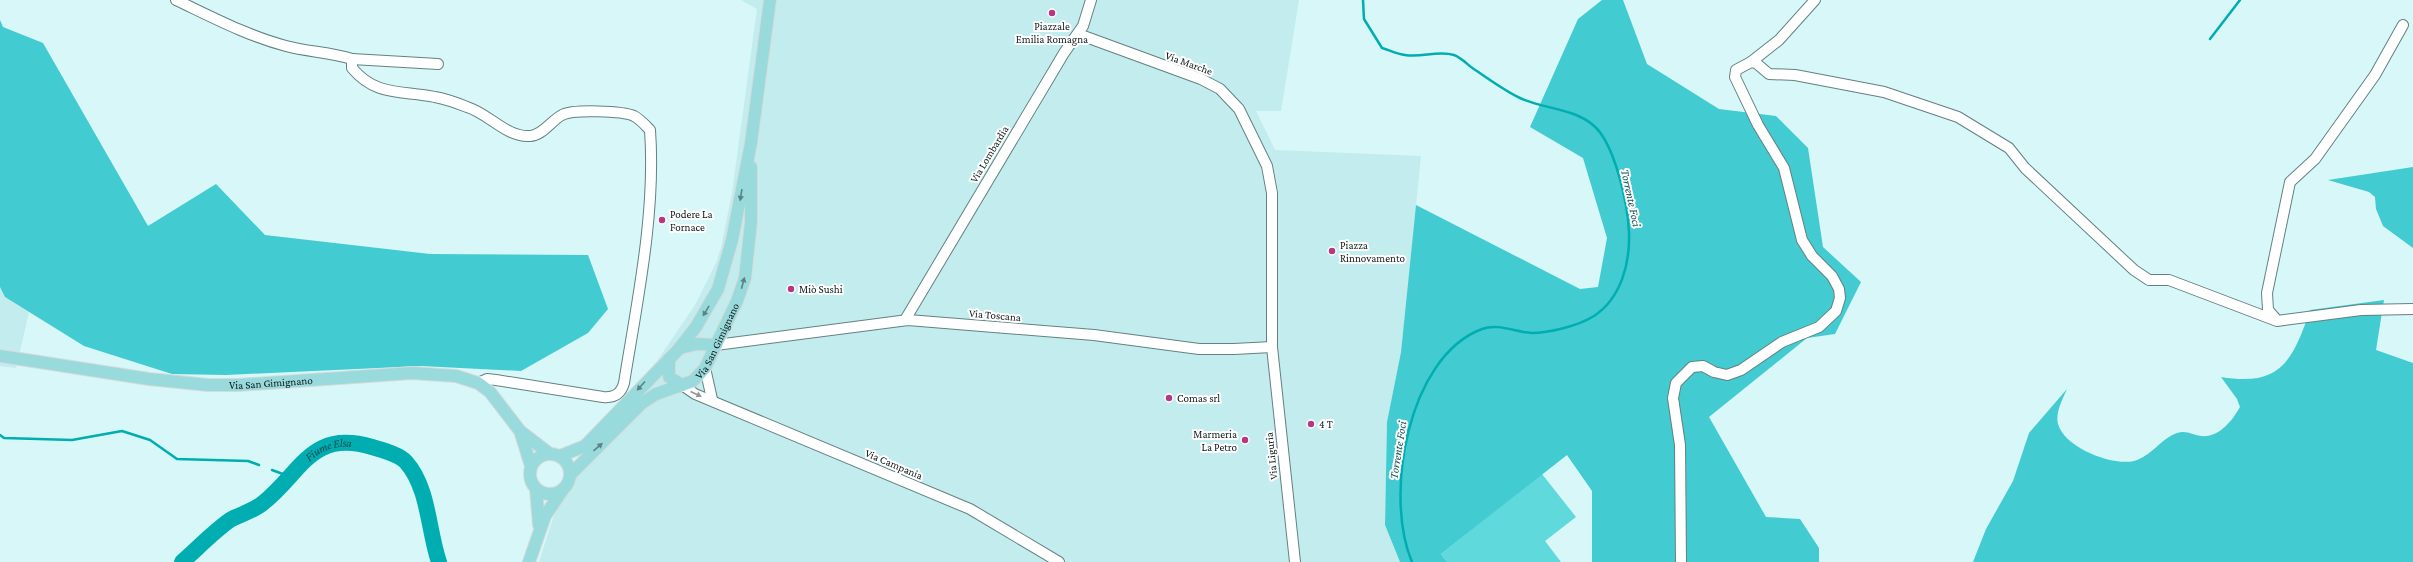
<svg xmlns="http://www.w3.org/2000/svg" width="2413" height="562" viewBox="0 0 2413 562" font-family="'Crimson Pro',serif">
<rect width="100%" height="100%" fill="#d7f7f8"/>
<g fill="#c2eced">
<path d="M 741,0 L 1299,0 L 1281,111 L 1256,111 L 1275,150 L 1421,156 L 1401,352 L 1387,422 L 1385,525 L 1400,562 L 539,562 L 555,512 L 575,485 L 586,437 L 657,361 L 695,305 L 716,263 L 721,248 L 732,193 L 757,9 Z"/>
<path d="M 0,287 L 5,297 L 29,312 L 16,368 L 0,366 Z"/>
</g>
<path fill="#60d9dd" d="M 1542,474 L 1576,517 L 1545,541 L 1561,562 L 1447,562 L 1441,554 Z"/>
<g fill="#42cbd0">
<path d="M 1602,0 L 1623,0 L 1647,64 L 1719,109 L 1776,116 L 1808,148 L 1823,247 L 1861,282 L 1835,334 L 1807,338 L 1709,417 L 1766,517 L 1800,519 L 1819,548 L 1819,562 L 1592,562 L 1592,491 L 1567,455 L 1441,554 L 1447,562 L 1400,562 L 1385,525 L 1387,422 L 1401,352 L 1416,205 L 1580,289 L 1598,287 L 1607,238 L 1583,158 L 1530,127 L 1578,19 Z"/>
<path d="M 0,20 L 3,27 L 43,43 L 148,226 L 216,184 L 265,235 L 430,254 L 588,255 L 608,309 L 588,333 L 521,371 L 421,366 L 226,375 L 172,374 L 84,346 L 5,297 L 0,287 Z"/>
<path d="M 2413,167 L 2413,248 L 2383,226 L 2376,209 L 2375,197 L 2369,192 L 2328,180 Z"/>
<path d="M 2384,300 L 2376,350 L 2413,363 L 2413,562 L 1973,562 L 1986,529 L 2013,481 L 2029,433 L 2067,389 C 2063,398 2055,413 2058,424 C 2065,448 2112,466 2134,461 C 2152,456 2160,439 2177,433 C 2187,430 2192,435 2201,436 C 2219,438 2232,421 2240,407 L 2237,399 L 2221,377 C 2280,387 2293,361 2310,310 Z"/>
</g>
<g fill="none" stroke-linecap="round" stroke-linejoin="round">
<g stroke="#00adb1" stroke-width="2.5">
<path d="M 1363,0 L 1364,19 L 1382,48 C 1389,50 1397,54 1405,55 C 1421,58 1438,50 1454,55 C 1460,57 1466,63 1471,67 C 1486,77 1503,90 1520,98 C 1543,109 1573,108 1593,125 C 1615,143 1628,205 1629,233 C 1630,264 1621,298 1594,316 C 1578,326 1549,333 1531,333 C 1515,332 1498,323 1482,329 C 1407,357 1384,497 1412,562"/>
<path d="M 2210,39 L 2240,0"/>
<path d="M 0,435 L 4,438 L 72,440 L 122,431 L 150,440 L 177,459 L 248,461 L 259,465"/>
<path d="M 272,470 L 291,477"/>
</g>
<path stroke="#00adb1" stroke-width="16" id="s1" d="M 182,562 C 198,548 213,532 230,520 C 240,514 254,511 263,503 C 302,472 311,429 372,447 C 382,450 399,454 406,462 C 429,488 428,530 439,562"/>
<g stroke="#648182" stroke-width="12">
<g id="minor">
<path d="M 176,0 C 212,17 248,36 286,46 C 308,52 330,52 352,59 L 352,68 C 376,97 402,90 435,97 C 446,99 457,103 467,107 C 488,113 507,138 530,136 C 542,136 552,120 562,115 C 573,109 623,111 634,116 C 640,119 646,126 650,130 C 656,213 637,302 624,383 C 621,394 614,398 603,397 L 496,380 L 487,379 L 478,383"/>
<path d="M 1078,34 L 1201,79 L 1220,89 L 1239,109 L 1267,166 L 1272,193 L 1272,347 L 1295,562"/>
<path d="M 352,59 L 438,64"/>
<path d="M 1751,62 L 1779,40 L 1815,0"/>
<path d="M 2276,319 L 2268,310 L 2267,293 L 2290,182 L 2315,159 L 2375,75 L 2403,25"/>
<path d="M 905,320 L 1064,53 L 1083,26 L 1091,0"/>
<path d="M 716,345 L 908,320 L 1094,335 L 1199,349 L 1234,349 L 1272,347"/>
<path d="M 705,368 L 712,399"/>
<path d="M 682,385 L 695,394 L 970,509 L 1059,562"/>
<path d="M 1681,562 L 1680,445 L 1673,398 L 1676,383 L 1692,367 L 1703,366 L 1714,372 L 1727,375 L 1741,370 L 1782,342 L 1819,327 L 1836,311 L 1840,298 L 1839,289 L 1832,276 L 1812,256 L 1802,240 L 1784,168 L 1758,125 L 1735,77 L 1736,70 L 1751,62 L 1756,63 L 1769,74 L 1795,75 L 1884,92 L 1958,117 L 2009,148 L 2025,168 L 2134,270 L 2149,280 L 2169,280 L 2277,321 L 2361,310 L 2413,309"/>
</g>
</g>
<g stroke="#d8dada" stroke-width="14">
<g id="major">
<path d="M 680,348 L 697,344 L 716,345"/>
<path id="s2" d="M 0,356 L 149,379 L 208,385 L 238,385 L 412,373 L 456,376 L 478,383 L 490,392 L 520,431 L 550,454"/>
<path d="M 669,359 L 669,377 L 682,385"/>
<path d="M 521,434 L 531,466"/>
<circle cx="550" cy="474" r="20"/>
<path d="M 560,456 L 585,446 L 678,350 L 696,327 L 718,289 L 732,240 L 751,143 L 770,0"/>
<path id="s3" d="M 570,475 L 642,403 L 656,394 L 693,381 L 705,368 L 737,301 L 745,278 L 751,222 L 751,167"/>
<path d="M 536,489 L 539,525"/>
<path d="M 529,562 L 545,516 L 562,491"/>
</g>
</g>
<use href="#minor" stroke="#fff" stroke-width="10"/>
<use href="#major" stroke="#99dadc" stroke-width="12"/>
</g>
<defs><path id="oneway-solid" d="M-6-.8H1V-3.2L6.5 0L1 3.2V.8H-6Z"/></defs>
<g fill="#5a8384">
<use href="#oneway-solid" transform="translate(741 195) rotate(99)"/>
<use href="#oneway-solid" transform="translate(743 283) rotate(-75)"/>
<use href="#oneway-solid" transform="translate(706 311) rotate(121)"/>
<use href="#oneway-solid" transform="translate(641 386) rotate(132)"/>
<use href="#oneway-solid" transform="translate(598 447) rotate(-41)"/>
</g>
<use fill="#929797" href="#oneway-solid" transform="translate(696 394) rotate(24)"/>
<g fill="#b63783" stroke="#fff" stroke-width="1.5">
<circle cx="1052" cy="13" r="4"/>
<circle cx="662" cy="220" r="4"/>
<circle cx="1332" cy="251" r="4"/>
<circle cx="791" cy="289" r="4"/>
<circle cx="1169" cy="398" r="4"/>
<circle cx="1311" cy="424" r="4"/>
<circle cx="1245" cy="440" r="4"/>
</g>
<g text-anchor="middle" stroke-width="4" stroke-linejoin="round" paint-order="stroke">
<g font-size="11" fill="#0d1818" stroke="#fff" text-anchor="start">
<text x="1052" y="30" text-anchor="middle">Piazzale<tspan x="1052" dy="13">Emilia Romagna</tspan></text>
<text x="670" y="218">Podere La<tspan x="670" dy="13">Fornace</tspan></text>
<text x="1340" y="249">Piazza<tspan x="1340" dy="13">Rinnovamento</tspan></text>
<text x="799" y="293">Miò Sushi</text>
<text x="1177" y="402">Comas srl</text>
<text x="1319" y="428">4 T</text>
<text x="1237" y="438" text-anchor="end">Marmeria<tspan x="1237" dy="13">La Petro</tspan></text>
</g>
<g font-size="11" fill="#0d1818" stroke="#fff">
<text transform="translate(1189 63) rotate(20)" y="4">Via Marche</text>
<text transform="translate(989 154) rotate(-59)" y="4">Via Lombardia</text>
<text transform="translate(995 315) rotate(5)" y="4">Via Toscana</text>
<text dy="4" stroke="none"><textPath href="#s3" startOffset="205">Via San Gimignano</textPath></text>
<text dy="4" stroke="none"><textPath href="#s2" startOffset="273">Via San Gimignano</textPath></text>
<text transform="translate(1271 456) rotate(-96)" y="4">Via Liguria</text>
<text transform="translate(894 464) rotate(23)" y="4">Via Campania</text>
</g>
<g font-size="12" font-style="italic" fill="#154f51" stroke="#fff">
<text transform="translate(1631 198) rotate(78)" y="4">Torrente Foci</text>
<text transform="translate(1398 450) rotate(-81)" y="4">Torrente Foci</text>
<text dy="4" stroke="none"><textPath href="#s1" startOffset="188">Fiume Elsa</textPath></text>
</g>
</g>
</svg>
